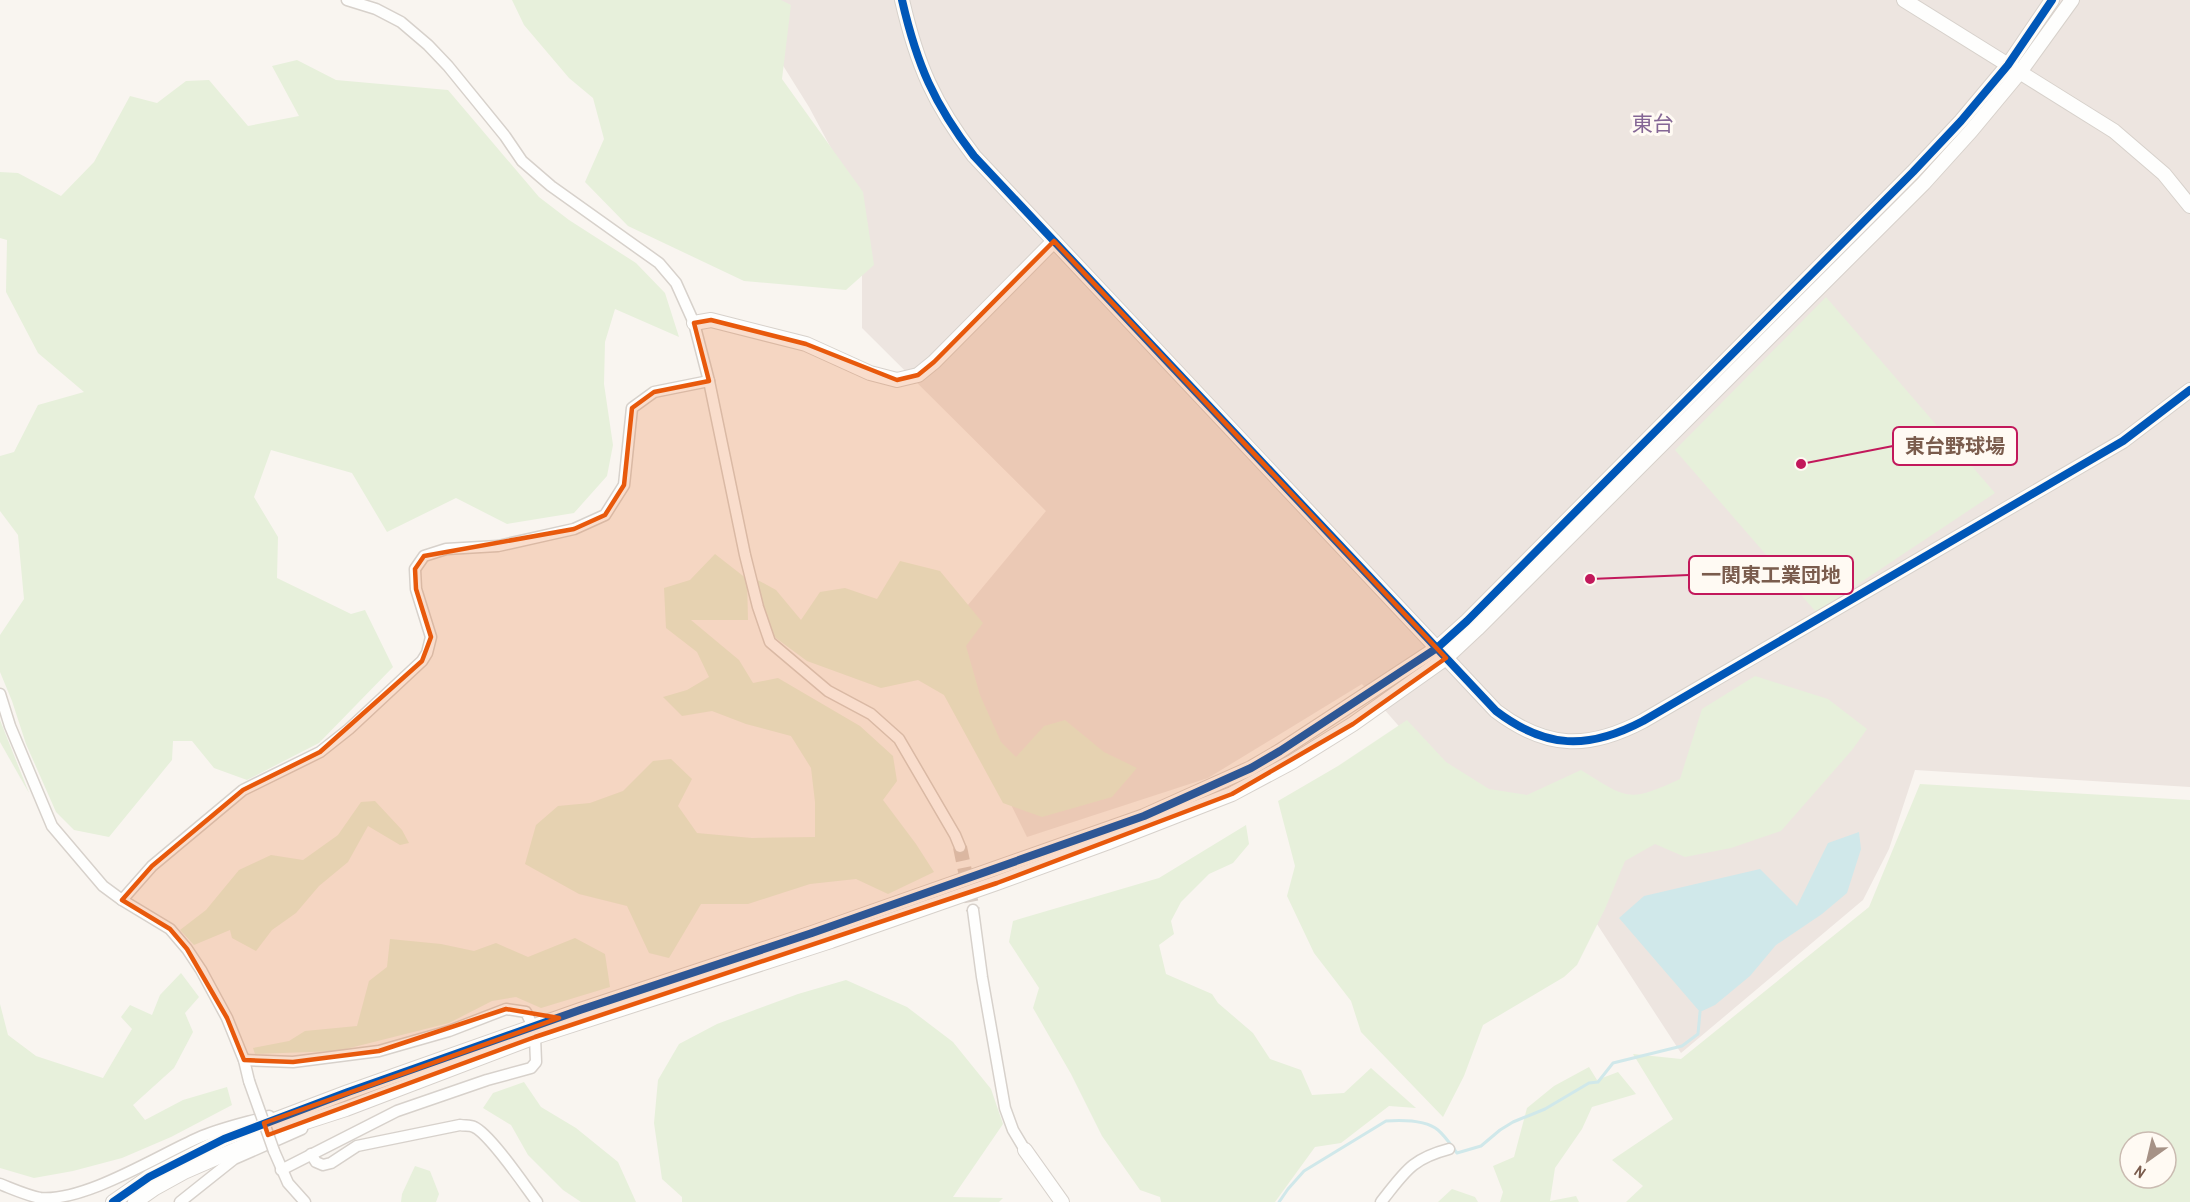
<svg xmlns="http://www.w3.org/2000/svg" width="2190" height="1202" viewBox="0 0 2190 1202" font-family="'Archivo Narrow','Noto Sans JP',sans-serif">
<rect width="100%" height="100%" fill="#f9f5f0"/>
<path fill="#ede5e0" d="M 742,0 L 2190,0 L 2190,787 L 1915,770 L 1889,849 L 1863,900 L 1681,1053 L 1539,835 L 1439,772 L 1362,684 L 1208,778 L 1027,837 L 933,647 L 1046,511 L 862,328 L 862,206 L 809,107 Z"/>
<g fill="#e7f0db" fill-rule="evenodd">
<path d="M 512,0 L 781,0 L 791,5 L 782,79 L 863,192 L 874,265 L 846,290 L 744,281 L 628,226 L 585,182 L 604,139 L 593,98 L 569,78 L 524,25 Z"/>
<path d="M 297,60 L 336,80 L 448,90 L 539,197 L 569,220 L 636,263 L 665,293 L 679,337 L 615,309 L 605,342 L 604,384 L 613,445 L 607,476 L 574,513 L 507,524 L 456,498 L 387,532 L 352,473 L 271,450 L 254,497 L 278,537 L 277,578 L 351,614 L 365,610 L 393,667 L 319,743 L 247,780 L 214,768 L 192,741 L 173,741 L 172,760 L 109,837 L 74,830 L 56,812 L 26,744 L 12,701 L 0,672 L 0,635 L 24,599 L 18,535 L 0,511 L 0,456 L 14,452 L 38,405 L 84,392 L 38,353 L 6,292 L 7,240 L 0,238 L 0,172 L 18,173 L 61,196 L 94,162 L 130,96 L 157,103 L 186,81 L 209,80 L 248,126 L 299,116 L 272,66 Z"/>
<path d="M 1826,297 L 1995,493 L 1816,612 L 1675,450 Z"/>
<path d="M 715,554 L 747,579 L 748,620 L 691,620 L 739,660 L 753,683 L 778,678 L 860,726 L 893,756 L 897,781 L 883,800 L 916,844 L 934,872 L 888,894 L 856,879 L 810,884 L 748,904 L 701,904 L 669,958 L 649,953 L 627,906 L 579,894 L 525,864 L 536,825 L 558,806 L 590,803 L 623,791 L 653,761 L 671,759 L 692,779 L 678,806 L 697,833 L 752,838 L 815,837 L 815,802 L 811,768 L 791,736 L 746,724 L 712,711 L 682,716 L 663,697 L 687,690 L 709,677 L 697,652 L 666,628 L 664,588 L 690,580 Z"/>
<path d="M 900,561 L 940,571 L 983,623 L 966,646 L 980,695 L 1001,742 L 1016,757 L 1044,726 L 1065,720 L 1104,752 L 1137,768 L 1112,797 L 1042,817 L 1003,803 L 944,695 L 918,680 L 881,688 L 807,661 L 769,633 L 754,578 L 776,590 L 801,620 L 820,592 L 845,588 L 877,599 Z"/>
<path d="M 1755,676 L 1828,699 L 1867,729 L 1852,750 L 1781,831 L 1731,848 L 1685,857 L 1655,844 L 1625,861 L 1605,909 L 1577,965 L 1564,977 L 1483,1025 L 1464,1076 L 1443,1117 L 1361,1032 L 1351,1001 L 1314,953 L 1287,896 L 1295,866 L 1278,801 L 1338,766 L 1407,720 L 1446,762 L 1489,789 L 1527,795 L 1581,770 C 1628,799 1628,803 1680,779 L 1702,709 Z"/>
<path d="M 0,720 L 29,793 L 0,742 Z"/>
<path d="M 1920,784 L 2190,800 L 2190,1202 L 1626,1202 L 1643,1186 L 1612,1160 L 1673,1119 L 1633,1054 L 1681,1059 L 1869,907 ZM 2130,1142 L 2166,1142 L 2166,1178 L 2130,1178 Z"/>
<path d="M 375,801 L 402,830 L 409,843 L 400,845 L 368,826 L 348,862 L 319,886 L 296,913 L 272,930 L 256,951 L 232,938 L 230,930 L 194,945 L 180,930 L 206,910 L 239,870 L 271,855 L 303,860 L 338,835 L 361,802 Z"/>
<path d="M 1246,825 L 1249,844 L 1233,863 L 1209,874 L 1181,902 L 1171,921 L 1174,934 L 1159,945 L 1166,974 L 1212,994 L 1218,1003 L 1253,1033 L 1270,1059 L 1301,1070 L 1312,1095 L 1344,1093 L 1371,1068 L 1416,1108 L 1389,1106 L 1341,1143 L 1315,1147 L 1275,1202 L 1161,1202 L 1160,1197 L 1140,1190 L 1102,1136 L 1071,1074 L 1033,1008 L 1039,988 L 1009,942 L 1013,921 L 1159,878 Z"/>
<path d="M 575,938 L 605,954 L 610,987 L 541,1008 L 516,997 L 492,1001 L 449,1023 L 338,1051 L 255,1054 L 253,1048 L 289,1041 L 305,1031 L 357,1026 L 369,981 L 387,967 L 390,939 L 441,944 L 474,951 L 496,943 L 528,957 Z"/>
<path d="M 181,973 L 199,997 L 185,1013 L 193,1032 L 174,1068 L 133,1105 L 145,1120 L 183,1100 L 227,1087 L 232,1105 L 171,1137 L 122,1158 L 73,1171 L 34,1178 L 0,1168 L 0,1004 L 8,1035 L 36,1056 L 103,1078 L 132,1029 L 121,1017 L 130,1005 L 152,1015 L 160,995 Z"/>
<path d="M 846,980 L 907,1007 L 953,1042 L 991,1089 L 1003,1124 L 953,1197 L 1003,1198 L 999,1202 L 682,1202 L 682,1197 L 662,1179 L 654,1123 L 658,1080 L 679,1044 L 717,1024 L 798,994 Z"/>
<path d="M 1589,1067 L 1597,1080 L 1618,1072 L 1636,1094 L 1592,1107 L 1582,1129 L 1555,1168 L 1550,1201 L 1576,1196 L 1579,1202 L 1500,1202 L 1503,1192 L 1493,1166 L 1514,1157 L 1527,1108 L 1554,1086 Z"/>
<path d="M 524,1082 L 541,1107 L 576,1128 L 618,1162 L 636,1202 L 581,1202 L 563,1190 L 528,1155 L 511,1125 L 483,1108 L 493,1093 Z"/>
<path d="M 415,1166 L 430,1171 L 439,1194 L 436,1202 L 401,1202 L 402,1194 Z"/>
<path d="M 1452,1189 L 1475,1197 L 1478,1202 L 1438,1202 Z"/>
</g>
<path fill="#d0e8ea" d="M 1859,832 L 1861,849 L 1847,893 L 1822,914 L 1776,945 L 1750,976 L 1715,1005 L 1700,1012 L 1619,918 L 1644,896 L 1760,869 L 1797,906 L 1828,843 Z"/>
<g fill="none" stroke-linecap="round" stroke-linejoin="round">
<path stroke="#d0e8ea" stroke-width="3" d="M 1279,1202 L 1288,1189 L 1304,1171 L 1386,1121 C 1401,1120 1426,1120 1438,1130 C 1445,1136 1451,1145 1457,1153 L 1481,1146 L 1500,1130 L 1513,1122 L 1545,1109 L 1589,1083 L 1598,1082 L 1613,1063 L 1682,1046 L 1698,1034 L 1700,1012"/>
<path stroke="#d9cfc7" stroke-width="14" stroke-dasharray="14 7" stroke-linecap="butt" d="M 960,847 L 973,910"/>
<g stroke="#d7d1cb" stroke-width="13">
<g id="minor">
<path d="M 347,0 L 376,9 L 401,22 L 428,45 L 448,66 L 505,136 L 522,161 L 551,186 L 659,263 L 676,283 L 694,323 L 709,381 L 745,555 L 758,607 L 770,642 L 828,691 L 871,714 L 899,739 L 955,835 L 960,847"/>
<path d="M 0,694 L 10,726 L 52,826 L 103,886 L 122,900 L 170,929 L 187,949 L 201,970 L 227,1018 L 244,1060 L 249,1081"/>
<path d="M 122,900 L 152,866 L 243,790 L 320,752 L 349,729 L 422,661 L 427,653 L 431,637 L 416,589 L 415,569 L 424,556 L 446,549 L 498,546 L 574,529 L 605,515 L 624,485 L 632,408 L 654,392 L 709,381"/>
<path d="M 973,910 L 982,977 L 1005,1108 L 1013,1130 L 1025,1150"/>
<path d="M 244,1060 L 293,1062 L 379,1051 L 449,1031 L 506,1009 L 526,1012 L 533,1027"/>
<path d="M 274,1151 L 288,1183 L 305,1202"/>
<path d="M 311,1154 L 316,1162 L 323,1165 L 331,1163 L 357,1146 L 460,1125 C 465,1126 470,1125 474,1127 C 490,1134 525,1186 537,1202"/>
<path d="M 281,1170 L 397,1111 L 487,1080 L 531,1068 L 536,1062 L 535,1037"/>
<path d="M 0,1184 C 13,1189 26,1195 40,1198 C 85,1202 157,1156 198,1138 C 220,1128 245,1123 269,1116"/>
<path d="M 180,1202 L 234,1159 L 302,1129"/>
<path d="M 1381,1202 C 1405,1172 1411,1159 1449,1149"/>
</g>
</g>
<g stroke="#d7d1cb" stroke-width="16">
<g id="tertiary">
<path d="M 902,0 C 917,65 934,104 974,156 L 1496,711 C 1546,749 1588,750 1643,721 L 2123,441 L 2190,390"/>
<path d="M 1904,0 L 2114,131 L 2164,174 L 2190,206"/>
<path d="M 694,323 L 711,320 L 806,344 L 870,373 L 897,380 L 918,375 L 934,362 L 1054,241"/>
<path d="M 1025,1150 L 1062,1202"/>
<path d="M 113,1202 L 149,1177 L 224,1139 L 348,1092 L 580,1010 L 812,933 L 1144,816 L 1251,768 L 1280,751 L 1437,648 L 1467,621 L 1913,172 L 1961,121 L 2008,65 L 2052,0"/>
<path d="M 135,1202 L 155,1188 L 184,1172 L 278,1131 L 346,1109 L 535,1037 L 831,941 L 997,883 L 1109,842 L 1232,794 L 1292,762 L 1353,724 L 1446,658 L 1477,629 L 1924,183 L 1971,131 L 2020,72 L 2072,0"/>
</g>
</g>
<use href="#minor" stroke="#fefefd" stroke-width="10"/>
<use href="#tertiary" stroke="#fefefd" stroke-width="14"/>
<g stroke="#d7d1cb" stroke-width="13" stroke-linecap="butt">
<path id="minor-bridge" d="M 249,1081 L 274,1151"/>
</g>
<use href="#minor-bridge" stroke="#fefefd" stroke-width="10"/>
<g stroke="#fffaf3" stroke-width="11">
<g id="cycleway">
<path d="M 902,0 C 917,65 934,104 974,156 L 1496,711 C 1546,749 1588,750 1643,721 L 2123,441 L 2190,390"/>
<path d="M 113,1202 L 149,1177 L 224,1139 L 348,1092 L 580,1010 L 812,933 L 1144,816 L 1251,768 L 1280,751 L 1437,648 L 1467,621 L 1913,172 L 1961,121 L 2008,65 L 2052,0"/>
</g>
</g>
<use href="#cycleway" stroke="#0057b8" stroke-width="8"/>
</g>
<path fill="#e8590c" fill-opacity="0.2" stroke="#e8590c" stroke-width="4.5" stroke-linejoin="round" d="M 1054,241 L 1446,658 L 1353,724 L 1232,794 L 997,883 L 535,1037 L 268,1135 L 264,1123 L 559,1018 L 506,1009 L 379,1051 L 293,1062 L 244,1060 L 227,1018 L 187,949 L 170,929 L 122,900 L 152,866 L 243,790 L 320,752 L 422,661 L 431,637 L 416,589 L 415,569 L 424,556 L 574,529 L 605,515 L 624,485 L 632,408 L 654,392 L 709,381 L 694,323 L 711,320 L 806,344 L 897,380 L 918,375 L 934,362 Z"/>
<g text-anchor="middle" stroke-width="6" stroke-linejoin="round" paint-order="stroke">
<g font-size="21" fill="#846695" stroke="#fffaf3">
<text x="1653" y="131">東台</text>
</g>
</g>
<path fill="none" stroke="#c2185b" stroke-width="2" d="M1801 464L1893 446M1590 579L1689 575"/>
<g fill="#c2185b" stroke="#fffaf3" stroke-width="2">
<circle cx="1801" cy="464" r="6"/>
<circle cx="1590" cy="579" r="6"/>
</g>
<g fill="#fffaf3" stroke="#c2185b" stroke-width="2">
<rect x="1893" y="427" width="124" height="38" rx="6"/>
<rect x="1689" y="556" width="164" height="38" rx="6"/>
</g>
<g font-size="20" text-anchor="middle" font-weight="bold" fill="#7a5c4d">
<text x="1955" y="453">東台野球場</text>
<text x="1771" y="582">一関東工業団地</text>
</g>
<g transform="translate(2148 1160) rotate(214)"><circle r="28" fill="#fffaf3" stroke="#cabbb1" stroke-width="1.5"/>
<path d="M0-4.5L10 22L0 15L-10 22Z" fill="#a69286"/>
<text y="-9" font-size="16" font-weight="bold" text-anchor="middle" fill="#7a5c4d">N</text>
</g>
</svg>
